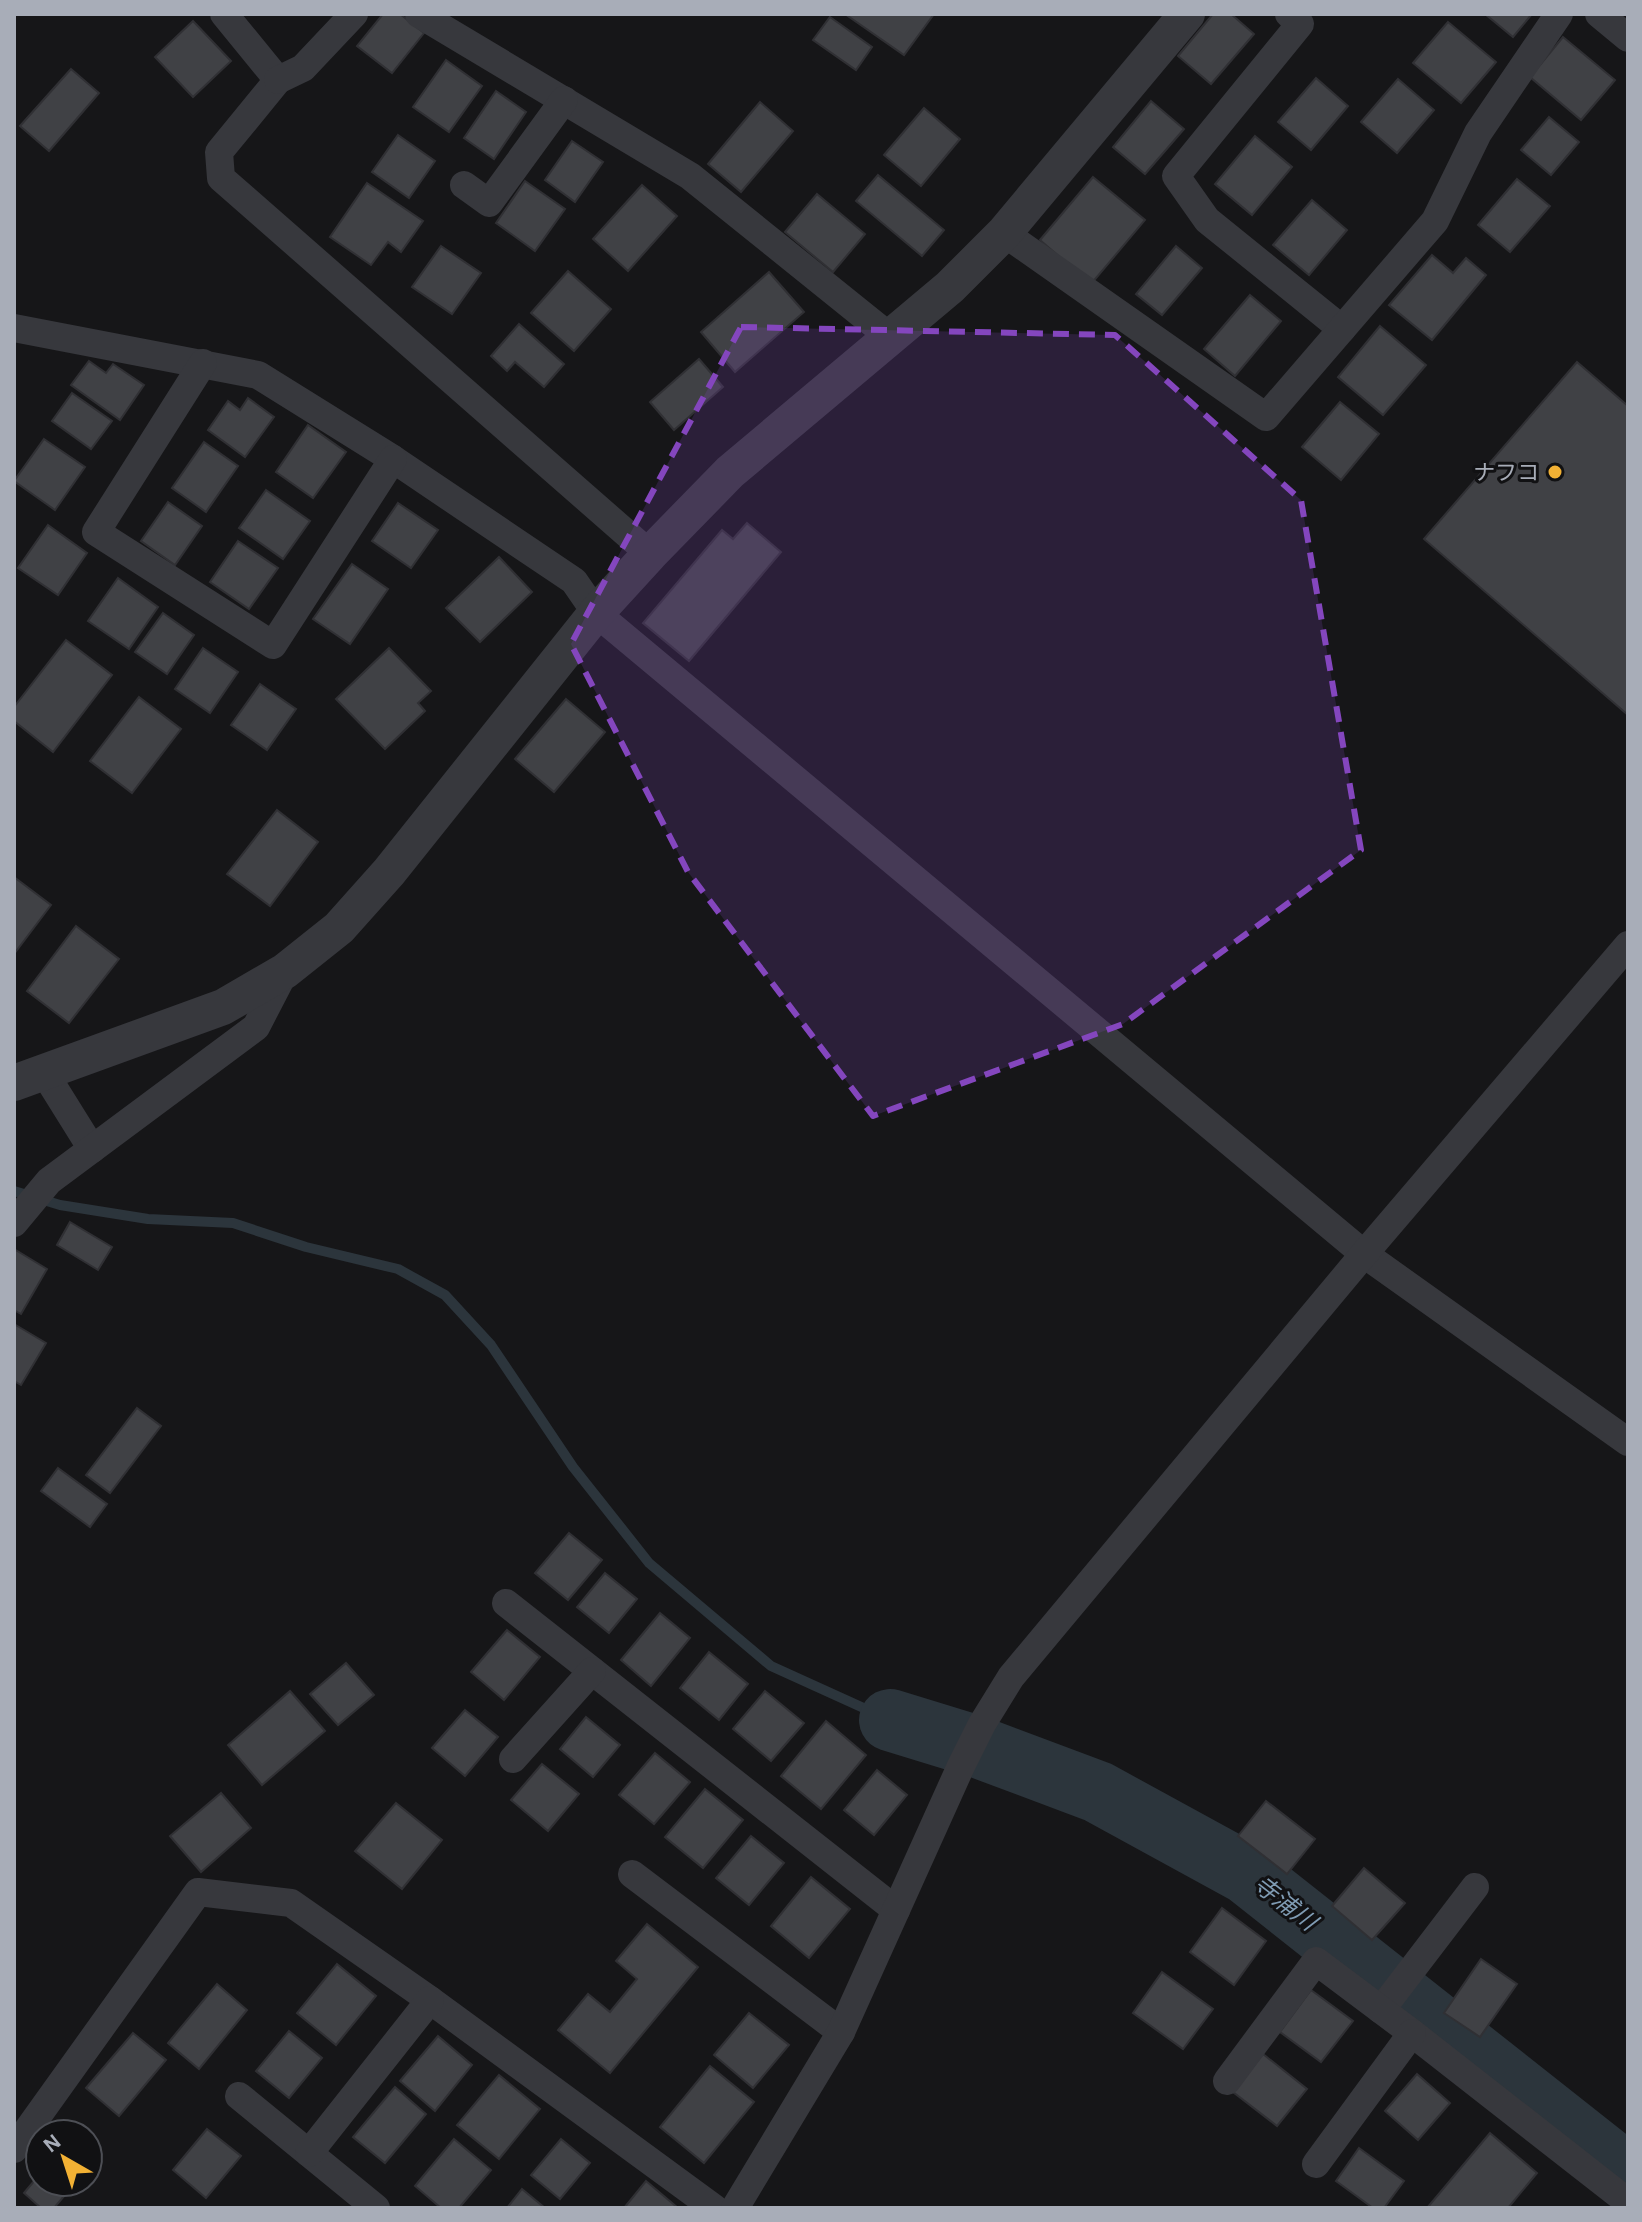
<svg xmlns="http://www.w3.org/2000/svg" width="1642" height="2222" viewBox="0 0 1642 2222" font-family="'Alegreya Sans','Noto Sans JP',sans-serif">
<rect width="100%" height="100%" fill="#161618"/>
<g fill="none" stroke-linecap="round" stroke-linejoin="round">
<path stroke="#2c353c" stroke-width="10" d="M 14,1191 L 60,1205 L 148,1219 L 233,1223 L 306,1247 L 398,1269 L 445,1295 L 491,1345 L 573,1467 L 649,1563 L 771,1666 L 890,1720"/>
<path stroke="#2c353c" stroke-width="62" d="M 890,1720 L 978,1747 L 1098,1792 L 1246,1873 L 1628,2175"/>
</g>
<g fill="#404145" stroke="#303034" stroke-width="2">
<path d="M 383,14 L 400,14 L 424,33 L 392,73 L 357,46 Z"/>
<path d="M 845,14 L 934,14 L 904,55 Z"/>
<path d="M 1213,14 L 1231,14 L 1254,34 L 1211,84 L 1178,56 Z"/>
<path d="M 1485,14 L 1532,14 L 1513,37 Z"/>
<path d="M 830,17 L 872,47 L 856,70 L 813,40 Z"/>
<path d="M 193,21 L 231,61 L 193,97 L 155,57 Z"/>
<path d="M 1448,22 L 1496,62 L 1461,103 L 1413,63 Z"/>
<path d="M 1563,37 L 1615,80 L 1581,120 L 1530,77 Z"/>
<path d="M 446,60 L 482,86 L 449,132 L 413,107 Z"/>
<path d="M 71,69 L 99,93 L 49,151 L 20,126 Z"/>
<path d="M 1316,78 L 1348,106 L 1311,150 L 1278,122 Z"/>
<path d="M 1398,79 L 1434,110 L 1397,153 L 1361,122 Z"/>
<path d="M 496,91 L 526,112 L 494,159 L 464,138 Z"/>
<path d="M 1151,101 L 1184,129 L 1145,174 L 1113,147 Z"/>
<path d="M 760,102 L 793,131 L 741,192 L 708,164 Z"/>
<path d="M 924,108 L 960,139 L 921,186 L 884,155 Z"/>
<path d="M 1549,117 L 1579,142 L 1551,175 L 1521,150 Z"/>
<path d="M 398,135 L 435,161 L 409,198 L 372,172 Z"/>
<path d="M 1255,136 L 1292,167 L 1252,215 L 1215,184 Z"/>
<path d="M 572,141 L 603,162 L 575,202 L 545,180 Z"/>
<path d="M 878,175 L 944,230 L 922,256 L 856,201 Z"/>
<path d="M 1093,177 L 1145,220 L 1091,284 L 1040,240 Z"/>
<path d="M 1517,179 L 1550,206 L 1510,252 L 1478,225 Z"/>
<path d="M 525,181 L 565,209 L 535,251 L 496,223 Z"/>
<path d="M 367,183 L 423,221 L 401,252 L 388,242 L 371,265 L 330,237 Z"/>
<path d="M 642,185 L 677,216 L 628,271 L 593,239 Z"/>
<path d="M 817,194 L 865,234 L 833,272 L 785,232 Z"/>
<path d="M 1312,200 L 1347,230 L 1309,275 L 1273,245 Z"/>
<path d="M 441,246 L 481,273 L 452,314 L 412,287 Z"/>
<path d="M 1176,246 L 1202,268 L 1162,315 L 1136,294 Z"/>
<path d="M 1432,255 L 1453,273 L 1466,258 L 1486,275 L 1432,340 L 1389,305 Z"/>
<path d="M 568,271 L 611,309 L 574,351 L 531,313 Z"/>
<path d="M 769,272 L 804,312 L 735,372 L 701,332 Z"/>
<path d="M 1250,295 L 1281,321 L 1235,376 L 1204,349 Z"/>
<path d="M 519,324 L 564,364 L 544,387 L 515,362 L 507,371 L 491,356 Z"/>
<path d="M 1380,326 L 1426,365 L 1383,415 L 1338,377 Z"/>
<path d="M 699,359 L 723,387 L 674,430 L 650,402 Z"/>
<path d="M 89,361 L 106,373 L 113,364 L 144,385 L 120,420 L 71,385 Z"/>
<path d="M 1577,362 L 1628,406 L 1628,715 L 1424,539 Z"/>
<path d="M 72,393 L 112,421 L 91,449 L 52,421 Z"/>
<path d="M 248,398 L 274,417 L 245,457 L 208,430 L 228,401 L 240,410 Z"/>
<path d="M 1340,402 L 1379,434 L 1341,480 L 1302,447 Z"/>
<path d="M 308,425 L 346,452 L 313,498 L 276,472 Z"/>
<path d="M 44,439 L 85,467 L 55,510 L 14,481 Z"/>
<path d="M 204,442 L 238,466 L 206,512 L 172,488 Z"/>
<path d="M 266,490 L 310,521 L 283,559 L 239,528 Z"/>
<path d="M 168,502 L 202,526 L 175,565 L 141,541 Z"/>
<path d="M 398,503 L 438,530 L 411,568 L 372,541 Z"/>
<path d="M 747,523 L 781,552 L 689,661 L 643,623 L 722,530 L 733,539 Z"/>
<path d="M 48,525 L 87,553 L 58,595 L 18,568 Z"/>
<path d="M 238,541 L 278,568 L 249,609 L 210,582 Z"/>
<path d="M 499,557 L 532,592 L 480,642 L 446,608 Z"/>
<path d="M 352,564 L 388,589 L 350,644 L 313,619 Z"/>
<path d="M 118,578 L 158,607 L 129,649 L 88,621 Z"/>
<path d="M 163,613 L 194,635 L 167,674 L 135,652 Z"/>
<path d="M 66,640 L 112,675 L 53,752 L 14,721 L 14,707 Z"/>
<path d="M 203,648 L 238,672 L 210,713 L 175,689 Z"/>
<path d="M 389,648 L 431,691 L 418,703 L 425,711 L 385,749 L 336,699 Z"/>
<path d="M 260,684 L 296,709 L 267,750 L 231,725 Z"/>
<path d="M 139,697 L 181,729 L 132,793 L 90,761 Z"/>
<path d="M 566,699 L 605,732 L 554,792 L 515,759 Z"/>
<path d="M 277,810 L 318,842 L 270,906 L 227,874 Z"/>
<path d="M 14,877 L 51,905 L 14,954 Z"/>
<path d="M 76,926 L 119,959 L 69,1023 L 27,991 Z"/>
<path d="M 70,1222 L 112,1247 L 98,1270 L 57,1245 Z"/>
<path d="M 14,1249 L 47,1269 L 21,1314 L 14,1310 Z"/>
<path d="M 14,1324 L 46,1343 L 21,1385 L 14,1381 Z"/>
<path d="M 137,1408 L 161,1426 L 110,1493 L 86,1475 Z"/>
<path d="M 58,1468 L 107,1504 L 90,1527 L 41,1491 Z"/>
<path d="M 569,1533 L 602,1560 L 568,1600 L 535,1573 Z"/>
<path d="M 605,1573 L 637,1599 L 609,1633 L 577,1607 Z"/>
<path d="M 660,1613 L 690,1638 L 651,1686 L 621,1660 Z"/>
<path d="M 507,1630 L 540,1657 L 504,1700 L 471,1672 Z"/>
<path d="M 709,1652 L 748,1684 L 719,1720 L 680,1688 Z"/>
<path d="M 346,1663 L 374,1695 L 338,1725 L 310,1694 Z"/>
<path d="M 290,1691 L 325,1731 L 262,1785 L 228,1745 Z"/>
<path d="M 765,1691 L 804,1723 L 771,1761 L 733,1729 Z"/>
<path d="M 465,1710 L 498,1737 L 465,1776 L 432,1748 Z"/>
<path d="M 586,1717 L 620,1745 L 593,1777 L 560,1749 Z"/>
<path d="M 826,1721 L 866,1755 L 821,1809 L 781,1776 Z"/>
<path d="M 655,1753 L 690,1782 L 654,1824 L 619,1795 Z"/>
<path d="M 542,1764 L 579,1794 L 548,1831 L 511,1800 Z"/>
<path d="M 877,1770 L 907,1795 L 874,1835 L 844,1810 Z"/>
<path d="M 705,1789 L 743,1820 L 703,1868 L 665,1837 Z"/>
<path d="M 221,1793 L 251,1828 L 201,1872 L 170,1836 Z"/>
<path d="M 1266,1801 L 1315,1839 L 1287,1874 L 1238,1836 Z"/>
<path d="M 396,1803 L 442,1840 L 402,1889 L 355,1851 Z"/>
<path d="M 751,1836 L 784,1863 L 749,1905 L 716,1878 Z"/>
<path d="M 1364,1868 L 1405,1903 L 1372,1940 L 1332,1906 Z"/>
<path d="M 811,1877 L 850,1909 L 809,1958 L 771,1926 Z"/>
<path d="M 1222,1908 L 1266,1941 L 1234,1985 L 1190,1952 Z"/>
<path d="M 647,1924 L 698,1967 L 610,2073 L 558,2030 L 588,1994 L 610,2012 L 637,1979 L 616,1961 Z"/>
<path d="M 1481,1959 L 1517,1984 L 1480,2037 L 1444,2013 Z"/>
<path d="M 337,1964 L 376,1996 L 336,2045 L 297,2013 Z"/>
<path d="M 1162,1972 L 1213,2009 L 1183,2049 L 1133,2013 Z"/>
<path d="M 217,1984 L 247,2010 L 199,2069 L 168,2043 Z"/>
<path d="M 1311,1990 L 1353,2021 L 1321,2062 L 1280,2032 Z"/>
<path d="M 749,2013 L 789,2045 L 753,2088 L 714,2055 Z"/>
<path d="M 289,2031 L 322,2058 L 289,2098 L 256,2071 Z"/>
<path d="M 133,2033 L 166,2060 L 119,2116 L 86,2088 Z"/>
<path d="M 438,2036 L 472,2065 L 435,2111 L 400,2081 Z"/>
<path d="M 1263,2054 L 1307,2089 L 1277,2126 L 1233,2092 Z"/>
<path d="M 710,2066 L 754,2102 L 704,2163 L 660,2127 Z"/>
<path d="M 1417,2074 L 1450,2103 L 1418,2140 L 1385,2111 Z"/>
<path d="M 499,2075 L 540,2109 L 499,2159 L 457,2125 Z"/>
<path d="M 395,2087 L 426,2114 L 385,2163 L 353,2137 Z"/>
<path d="M 207,2129 L 241,2156 L 206,2198 L 173,2170 Z"/>
<path d="M 1490,2133 L 1537,2173 L 1508,2208 L 1427,2208 Z"/>
<path d="M 454,2139 L 491,2170 L 459,2208 L 441,2208 L 415,2186 Z"/>
<path d="M 561,2139 L 590,2163 L 560,2199 L 531,2175 Z"/>
<path d="M 1359,2148 L 1404,2181 L 1384,2208 L 1373,2208 L 1336,2181 Z"/>
<path d="M 40,2174 L 40,2182 L 76,2182 L 54,2208 L 41,2208 L 24,2193 Z"/>
<path d="M 646,2181 L 678,2208 L 624,2208 Z"/>
<path d="M 522,2189 L 545,2208 L 507,2208 Z"/>
</g>
<g fill="none" stroke-linecap="round" stroke-linejoin="round">
<g stroke="#37383d" stroke-width="28">
<path d="M 224,14 L 278,80 L 219,152 L 221,178 L 650,554"/>
<path d="M 419,14 L 690,176 L 890,337"/>
<path d="M 1289,14 L 1300,24 L 1176,176 L 1207,220 L 1342,329"/>
<path d="M 1599,14 L 1628,38"/>
<path d="M 278,80 L 303,68 L 354,14"/>
<path d="M 464,185 L 489,203 L 564,100"/>
<path d="M 1004,233 L 1266,417 L 1435,221 L 1478,133 L 1559,14"/>
<path d="M 14,328 L 258,375 L 393,459 L 574,581 L 596,613 L 1364,1254 L 1628,1442"/>
<path d="M 203,363 L 96,532 L 273,645 L 393,459"/>
<path d="M 44,1072 L 92,1149"/>
<path d="M 14,1223 L 49,1181 L 256,1027 L 285,971"/>
<path d="M 506,1603 L 896,1910"/>
<path d="M 513,1759 L 592,1671"/>
<path d="M 632,1874 L 841,2032"/>
<path d="M 1381,2010 L 1475,1887"/>
<path d="M 1227,2081 L 1316,1961 L 1412,2033 L 1628,2202"/>
<path d="M 239,2096 L 376,2208"/>
<path d="M 14,2149 L 198,1892 L 291,1903 L 430,2000 L 714,2208"/>
<path d="M 309,2153 L 430,2000"/>
<path d="M 1316,2164 L 1412,2033"/>
<path d="M 735,2208 L 841,2032 L 961,1766 L 982,1724 L 1011,1677 L 1364,1254 L 1628,945"/>
</g>
<path stroke="#37383d" stroke-width="36" d="M 14,1083 L 223,1007 L 285,971 L 339,928 L 389,872 L 596,613 L 650,554 L 730,472 L 950,287 L 1004,233 L 1187,14"/>
</g>
<path fill="#8446be" fill-opacity="0.2" stroke="#8446be" stroke-width="6" stroke-dasharray="16 10" stroke-linejoin="round" d="M 741,327 L 1115,335 L 1301,500 L 1361,850 L 1123,1024 L 873,1116 L 688,872 L 571,644 Z"/>
<circle fill="#f2b134" stroke="#111113" stroke-width="3" cx="1555" cy="472" r="8"/>
<g text-anchor="middle" stroke-width="6" stroke-linejoin="round" paint-order="stroke">
<g font-size="22" fill="#a8adb8" stroke="#111113" text-anchor="end">
<text x="1539" y="480">ナフコ</text>
</g>
<g font-size="24" font-style="italic" fill="#7f9bb3" stroke="#111113">
<text transform="translate(1285 1903) rotate(38)" y="8">寺浦川</text>
</g>
</g>
<rect width="1642" height="2222" fill="none" stroke="#a8adb8" stroke-width="32"/>
<g transform="translate(64 2158) rotate(321)"><circle r="38" fill="#111113" stroke="#4d4f55" stroke-width="2"/>
<path d="M0-6L14 30L0 20L-14 30Z" fill="#f2b134"/>
<text y="-12" font-size="22" font-weight="bold" text-anchor="middle" fill="#a8adb8">N</text>
</g>
</svg>
